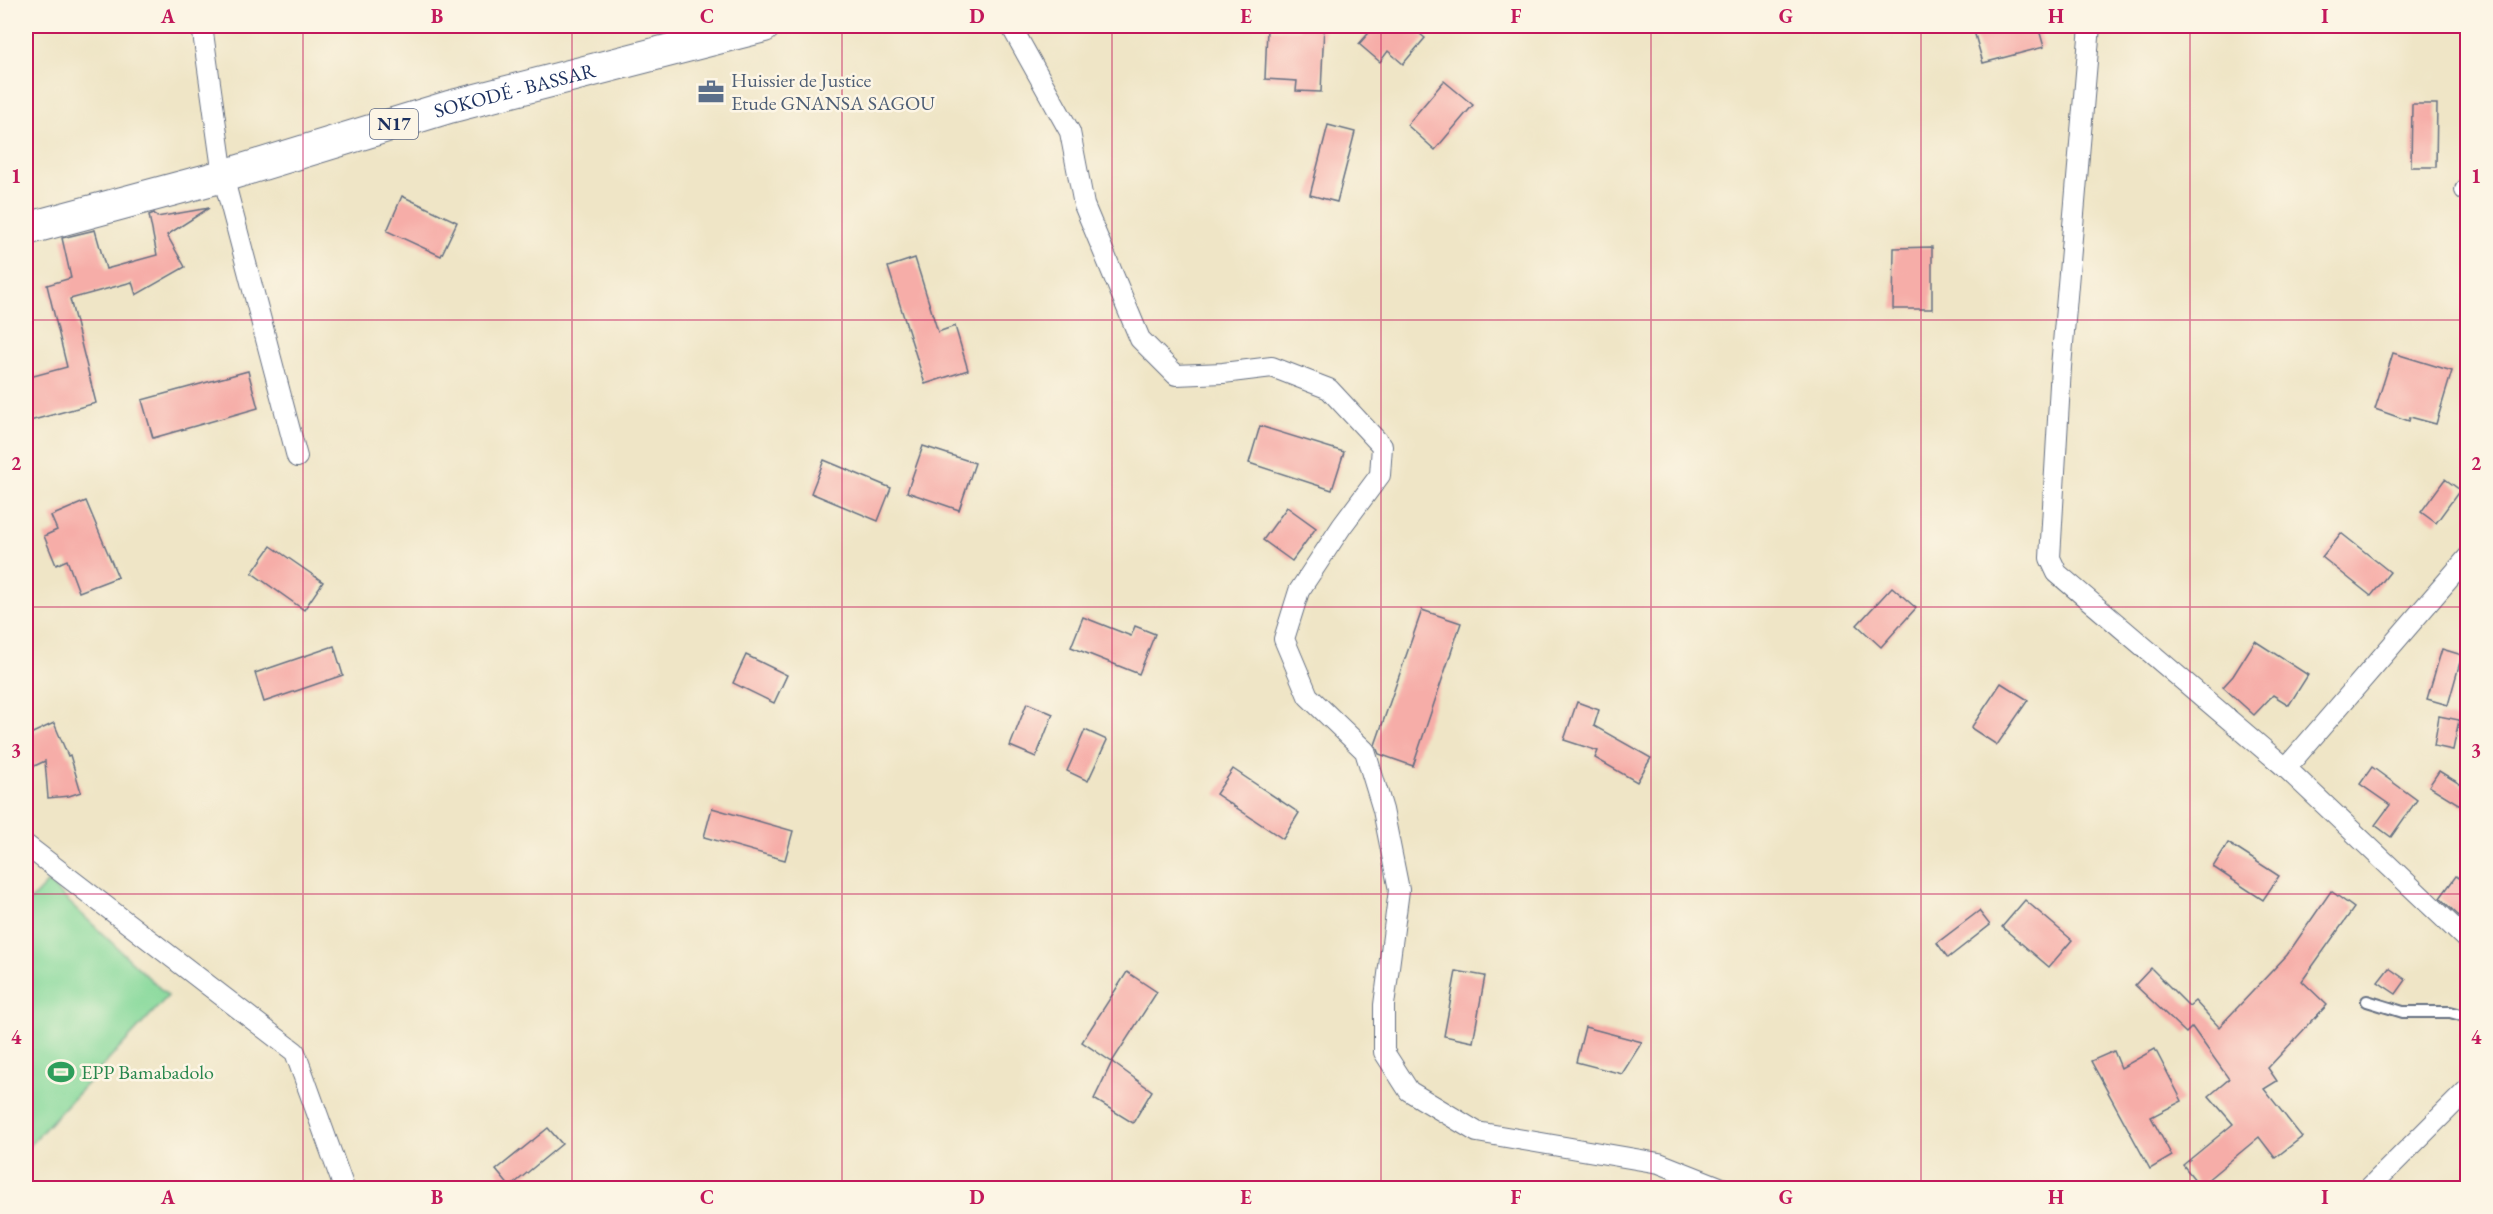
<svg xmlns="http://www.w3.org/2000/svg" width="2493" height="1214" viewBox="0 0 2493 1214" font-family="'EB Garamond',serif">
<rect width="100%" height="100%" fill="#fcf5e5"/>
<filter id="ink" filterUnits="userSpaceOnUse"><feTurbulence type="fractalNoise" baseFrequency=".0167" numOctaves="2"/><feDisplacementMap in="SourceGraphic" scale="12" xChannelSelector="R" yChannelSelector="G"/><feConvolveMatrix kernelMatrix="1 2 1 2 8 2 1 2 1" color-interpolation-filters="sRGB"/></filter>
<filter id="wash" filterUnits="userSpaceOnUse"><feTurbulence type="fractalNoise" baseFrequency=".008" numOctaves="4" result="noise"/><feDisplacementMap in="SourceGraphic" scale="24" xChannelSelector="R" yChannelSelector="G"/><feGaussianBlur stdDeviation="1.35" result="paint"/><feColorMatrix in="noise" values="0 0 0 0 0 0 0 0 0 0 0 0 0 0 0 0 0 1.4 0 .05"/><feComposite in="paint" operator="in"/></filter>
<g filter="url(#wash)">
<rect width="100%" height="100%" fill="#efe5c6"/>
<path fill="#87d99b" stroke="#51847c" stroke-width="1.5" d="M 48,882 L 168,996 L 26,1149 L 26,905 Z"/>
<g id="blocks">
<g fill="#f6ada8">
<path d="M 1300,26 L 1324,26 L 1321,92 L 1296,91 L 1297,81 L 1265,79 L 1267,29 L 1299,30 Z"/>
<path d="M 1375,26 L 1410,26 L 1425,38 L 1403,64 L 1388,51 L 1380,62 L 1359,44 Z"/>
<path d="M 1997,26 L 2038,26 L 2044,47 L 1983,63 L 1974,31 Z"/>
<path d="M 1444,81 L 1473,105 L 1435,150 L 1407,125 Z"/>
<path d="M 2412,104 L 2437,104 L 2436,167 L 2411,167 Z"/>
<path d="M 1328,125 L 1355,132 L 1337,202 L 1310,195 Z"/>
<path d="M 402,196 L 457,222 L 441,256 L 387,231 Z"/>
<path d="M 209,208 L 167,235 L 185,267 L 136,295 L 132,282 L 70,299 L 96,403 L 26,422 L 26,378 L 67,367 L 47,285 L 71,278 L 62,238 L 95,230 L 106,269 L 157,255 L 149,215 L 154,213 L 157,217 Z"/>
<path d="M 1932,247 L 1932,309 L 1893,309 L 1894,248 Z"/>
<path d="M 915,258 L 938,332 L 955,326 L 968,370 L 925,384 L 888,267 Z"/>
<path d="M 2393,353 L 2452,371 L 2436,424 L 2410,417 L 2409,421 L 2375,409 Z"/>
<path d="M 248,371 L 258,408 L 153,438 L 142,400 Z"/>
<path d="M 1260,426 L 1344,452 L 1332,490 L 1249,463 Z"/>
<path d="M 923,446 L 975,463 L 959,510 L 907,492 Z"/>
<path d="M 824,460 L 891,488 L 878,521 L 811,493 Z"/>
<path d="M 2445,479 L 2460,490 L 2436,523 L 2421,512 Z"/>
<path d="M 86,501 L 118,577 L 79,592 L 67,560 L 56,565 L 44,536 L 57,530 L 51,516 Z"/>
<path d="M 1287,507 L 1316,528 L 1292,561 L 1263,540 Z"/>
<path d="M 2341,533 L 2390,572 L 2371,596 L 2322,557 Z"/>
<path d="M 271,546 L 323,582 L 304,610 L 252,573 Z"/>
<path d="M 1892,587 L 1916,608 L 1881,647 L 1857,625 Z"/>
<path d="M 1422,610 L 1461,623 L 1413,766 L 1379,754 L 1375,745 Z"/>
<path d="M 1083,617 L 1131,636 L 1135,626 L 1155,634 L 1139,674 L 1071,647 Z"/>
<path d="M 2255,641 L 2308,675 L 2289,705 L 2273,695 L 2254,715 L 2223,687 L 2233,676 Z"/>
<path d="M 334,646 L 343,675 L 264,702 L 255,673 Z"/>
<path d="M 2442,649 L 2462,655 L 2448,705 L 2427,699 Z"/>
<path d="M 746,655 L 787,675 L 774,703 L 733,683 Z"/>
<path d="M 2001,683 L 2028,700 L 1997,745 L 1971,728 Z"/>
<path d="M 1577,702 L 1599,710 L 1594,726 L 1651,758 L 1637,782 L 1595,758 L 1598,751 L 1564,740 Z"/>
<path d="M 1027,703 L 1053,714 L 1036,757 L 1010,746 Z"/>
<path d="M 2439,716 L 2459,720 L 2453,750 L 2434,746 Z"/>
<path d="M 54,723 L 68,756 L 70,755 L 81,792 L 69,796 L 48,798 L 45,761 L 26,770 L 26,736 Z"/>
<path d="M 1085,730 L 1107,740 L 1088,781 L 1067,771 Z"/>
<path d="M 2372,767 L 2417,800 L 2391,837 L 2375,825 L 2390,805 L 2360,784 Z"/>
<path d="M 1233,769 L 1299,813 L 1283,839 L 1216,794 Z"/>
<path d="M 2439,771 L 2468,789 L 2468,810 L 2429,786 Z"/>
<path d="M 712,808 L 793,831 L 785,860 L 704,837 Z"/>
<path d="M 2228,843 L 2279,876 L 2263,900 L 2213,867 Z"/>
<path d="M 2456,876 L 2468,884 L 2468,905 L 2459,916 L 2440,898 Z"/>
<path d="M 2331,891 L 2354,908 L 2302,981 L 2327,1005 L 2268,1068 L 2277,1081 L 2264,1089 L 2302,1137 L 2275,1158 L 2259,1137 L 2200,1186 L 2183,1165 L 2233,1124 L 2209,1096 L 2229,1079 L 2192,1027 L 2186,1033 L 2135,985 L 2151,968 L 2189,1006 L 2195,1001 L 2219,1027 L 2287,955 Z"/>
<path d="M 2025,900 L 2072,940 L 2049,967 L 2002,927 Z"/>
<path d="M 1979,911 L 1990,925 L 1948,958 L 1937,943 Z"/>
<path d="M 2389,968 L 2406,980 L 2396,994 L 2378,982 Z"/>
<path d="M 1456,971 L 1485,976 L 1473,1042 L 1444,1036 Z"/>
<path d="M 1127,972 L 1157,992 L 1112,1062 L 1082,1042 Z"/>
<path d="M 1585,1027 L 1642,1042 L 1622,1074 L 1576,1062 Z"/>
<path d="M 2155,1049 L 2182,1101 L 2151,1117 L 2172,1156 L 2150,1169 L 2091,1061 L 2114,1051 L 2121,1068 Z"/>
<path d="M 1112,1062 L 1152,1091 L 1133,1123 L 1094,1099 Z"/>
<path d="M 548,1128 L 562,1144 L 510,1187 L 496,1170 Z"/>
</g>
</g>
</g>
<g filter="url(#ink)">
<use href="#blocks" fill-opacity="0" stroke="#656f82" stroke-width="1.5"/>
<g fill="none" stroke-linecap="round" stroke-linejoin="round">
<g stroke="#656f82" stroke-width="14">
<path id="lane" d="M 2367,1001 L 2403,1012 L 2450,1012 L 2468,1017"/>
</g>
<g stroke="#656f82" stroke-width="22">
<g id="street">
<path d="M 202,26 L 223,176 L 297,457"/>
<path d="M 1011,26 L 1070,132 L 1084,205 L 1140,339 L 1176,375 L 1223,373 L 1272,367 L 1329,389 L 1382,446 L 1380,475 L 1342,526 L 1299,591 L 1284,639 L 1308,696 L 1365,751 L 1383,810 L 1399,890 L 1384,1005 L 1384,1052 L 1409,1091 L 1477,1132 L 1659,1163 L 1722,1188"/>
<path d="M 2090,26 L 2061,367 L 2050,558 L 2057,573 L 2286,768 L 2468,941"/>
<path d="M 2465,190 L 2468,188"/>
<path d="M 2286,768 L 2468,557"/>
<path d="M 26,845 L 295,1052 L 344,1188"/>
<path d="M 2369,1188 L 2468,1089"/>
</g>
</g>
<g stroke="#656f82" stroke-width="34">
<g id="primary">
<path id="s1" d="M 26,229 L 223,176 L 449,107 L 764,26"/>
</g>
</g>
<use href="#lane" stroke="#fff" stroke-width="10"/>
<use href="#street" stroke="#fff" stroke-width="20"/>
<use href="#primary" stroke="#fff" stroke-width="32"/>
</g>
</g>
<path fill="none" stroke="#c2185b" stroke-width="1.5" stroke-opacity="0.55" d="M 303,26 L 303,1188M 572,26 L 572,1188M 842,26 L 842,1188M 1112,26 L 1112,1188M 1381,26 L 1381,1188M 1651,26 L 1651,1188M 1921,26 L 1921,1188M 2190,26 L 2190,1188M 26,320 L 2468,320M 26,607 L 2468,607M 26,894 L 2468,894"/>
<defs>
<g id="office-bare" transform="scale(2.07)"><path d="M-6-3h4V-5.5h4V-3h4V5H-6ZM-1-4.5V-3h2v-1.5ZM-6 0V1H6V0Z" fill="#5c6f8a" stroke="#fcf5e5" stroke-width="2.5" paint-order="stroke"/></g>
<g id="stadium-bare" transform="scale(2.07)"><path d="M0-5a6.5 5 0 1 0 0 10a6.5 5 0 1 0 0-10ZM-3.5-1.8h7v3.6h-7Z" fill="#2e9e5b" stroke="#fcf5e5" stroke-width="2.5" paint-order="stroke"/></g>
</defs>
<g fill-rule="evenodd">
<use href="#office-bare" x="711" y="92"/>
<use href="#stadium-bare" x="61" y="1072"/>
</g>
<g text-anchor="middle" stroke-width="5" stroke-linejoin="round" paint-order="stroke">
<rect fill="#fcf5e5" stroke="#5e6a86" stroke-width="1.5" x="370" y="109" width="48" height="30" rx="4.5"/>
<g font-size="18" font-weight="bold" fill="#1b2f5e">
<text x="394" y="130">N17</text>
</g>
<g font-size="20" fill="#4e5e75" stroke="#fcf5e5" text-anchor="start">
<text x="731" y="87">Huissier de Justice<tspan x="731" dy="23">Etude GNANSA SAGOU</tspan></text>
</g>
<g font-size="20" fill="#1b2f5e" stroke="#fcf5e5">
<text dy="7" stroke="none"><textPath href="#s1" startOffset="508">SOKODÉ - BASSAR</textPath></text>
</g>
<g font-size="20" fill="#27864d" stroke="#fcf5e5" text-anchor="start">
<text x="81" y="1079">EPP Bamabadolo</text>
</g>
</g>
<rect width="2493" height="1214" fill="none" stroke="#fcf5e5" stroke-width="66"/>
<rect x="33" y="33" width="2427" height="1148" fill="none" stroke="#c2185b" stroke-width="2"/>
<g font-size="20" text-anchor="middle" font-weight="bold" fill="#c2185b">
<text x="168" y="23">A</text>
<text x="437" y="23">B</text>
<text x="707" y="23">C</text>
<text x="977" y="23">D</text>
<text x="1246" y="23">E</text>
<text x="1516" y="23">F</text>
<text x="1786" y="23">G</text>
<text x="2056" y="23">H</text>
<text x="2325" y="23">I</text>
<text x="16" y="183">1</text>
<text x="2476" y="183">1</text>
<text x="16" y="470">2</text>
<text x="2476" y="470">2</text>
<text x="16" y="757">3</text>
<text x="2476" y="757">3</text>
<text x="16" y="1044">4</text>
<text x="2476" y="1044">4</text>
<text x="168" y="1204">A</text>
<text x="437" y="1204">B</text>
<text x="707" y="1204">C</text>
<text x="977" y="1204">D</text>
<text x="1246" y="1204">E</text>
<text x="1516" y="1204">F</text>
<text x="1786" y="1204">G</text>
<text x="2056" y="1204">H</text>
<text x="2325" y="1204">I</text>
</g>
</svg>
